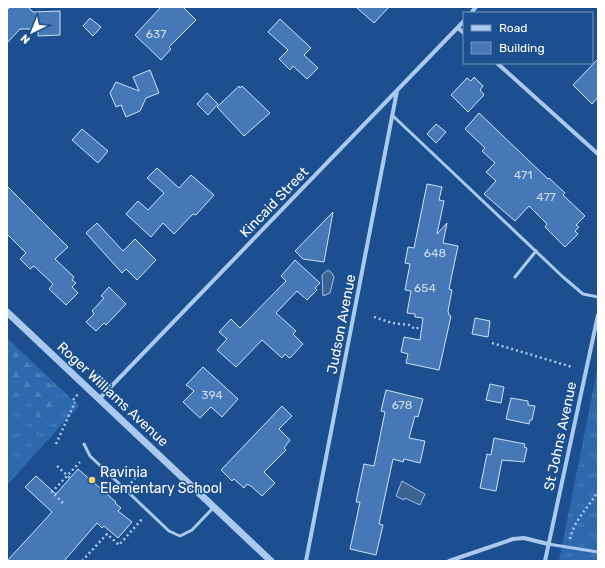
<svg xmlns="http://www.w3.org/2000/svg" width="605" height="568" viewBox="0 0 605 568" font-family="Rubik,sans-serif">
<defs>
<pattern id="grass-tufts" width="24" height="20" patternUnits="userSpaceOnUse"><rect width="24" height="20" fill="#2e69ad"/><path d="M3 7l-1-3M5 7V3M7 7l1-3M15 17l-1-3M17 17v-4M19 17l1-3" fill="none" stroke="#4d80b9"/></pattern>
<pattern id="forest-firs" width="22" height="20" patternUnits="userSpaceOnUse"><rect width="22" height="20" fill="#2e69ad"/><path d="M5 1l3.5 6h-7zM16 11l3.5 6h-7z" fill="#4d80b9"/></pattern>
</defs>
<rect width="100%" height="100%" fill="#1b4f8f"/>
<g fill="url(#grass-tufts)">
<path d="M 7,338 L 79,406 L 7,485 Z"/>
<path d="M 598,366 L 597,561 L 559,561 Z"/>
</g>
<path fill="url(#forest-firs)" d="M 7,343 L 53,387 L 64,406 L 36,436 L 38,418 L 26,392 L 7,398 Z"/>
<g fill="#3c6290" stroke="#9cc4f0">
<path d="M 328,270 L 331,272 L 334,277 L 330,293 L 323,296 L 322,275 Z"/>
<path d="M 402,481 L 425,494 L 420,505 L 405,498 L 404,500 L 396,496 Z"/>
</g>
<g fill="#4478b7" stroke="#cfe3fa">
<path d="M 10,7 L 28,7 L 33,12 L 60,11 L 60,35 L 38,36 L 38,29 L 20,29 L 7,43 L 7,10 Z"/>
<path d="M 161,7 L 183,7 L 196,20 L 169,47 L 171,49 L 161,60 L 135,35 Z"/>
<path d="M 356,7 L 389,7 L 374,23 Z"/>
<path d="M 90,18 L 101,27 L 93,36 L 83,26 Z"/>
<path d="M 280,19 L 311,48 L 304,55 L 318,68 L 307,79 L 293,66 L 290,70 L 279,59 L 288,50 L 268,32 Z"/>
<path d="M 598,59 L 598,97 L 592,104 L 573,85 Z"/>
<path d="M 150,70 L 159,93 L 146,98 L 140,111 L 126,117 L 121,105 L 116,107 L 110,93 L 116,82 L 139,91 L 133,77 Z"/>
<path d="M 474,77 L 483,86 L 480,90 L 484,95 L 468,112 L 451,95 L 467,78 L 471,81 Z"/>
<path d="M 239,86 L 240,88 L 242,86 L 270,113 L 244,136 L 217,107 Z"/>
<path d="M 207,93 L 218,104 L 208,115 L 197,104 Z"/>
<path d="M 479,113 L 548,179 L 549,178 L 565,193 L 563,195 L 585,216 L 576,225 L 579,227 L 575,231 L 578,234 L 565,247 L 545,227 L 547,224 L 529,206 L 515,221 L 484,194 L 496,181 L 486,172 L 495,163 L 482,151 L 485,148 L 465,129 Z"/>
<path d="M 436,124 L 446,132 L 436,143 L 427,134 Z"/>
<path d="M 82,129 L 108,151 L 98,163 L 72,140 Z"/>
<path d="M 157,168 L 179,188 L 191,175 L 214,195 L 196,215 L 193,214 L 174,234 L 163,223 L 151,237 L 126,214 L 138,201 L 148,210 L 164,193 L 147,178 Z"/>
<path d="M 427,184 L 442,187 L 439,200 L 444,201 L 437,234 L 447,223 L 443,243 L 458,246 L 449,289 L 452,290 L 448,311 L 449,315 L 451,316 L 439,370 L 406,363 L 408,354 L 401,352 L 404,337 L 420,340 L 423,318 L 415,317 L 415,314 L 407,313 L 411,291 L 405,290 L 410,264 L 405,263 L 408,247 L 414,248 Z"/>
<path d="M 7,186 L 68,247 L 55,259 L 74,277 L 72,280 L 76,283 L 72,287 L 78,293 L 66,305 L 49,289 L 53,284 L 34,266 L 30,269 L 20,259 L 26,253 L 7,234 Z"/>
<path d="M 333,212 L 324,262 L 303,259 L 295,251 Z"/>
<path d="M 97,223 L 123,251 L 135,239 L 156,260 L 137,280 L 126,269 L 122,273 L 86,233 Z"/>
<path d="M 295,260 L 320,283 L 315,288 L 317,290 L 307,300 L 297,291 L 276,313 L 296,331 L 293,334 L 303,344 L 291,357 L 289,358 L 285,354 L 282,358 L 262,340 L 236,367 L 217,350 L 227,339 L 219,332 L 231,319 L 240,328 L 286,281 L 281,276 Z"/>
<path d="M 109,287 L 126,304 L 106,325 L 104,323 L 96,331 L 86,322 L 94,314 L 92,311 L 104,298 L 101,296 Z"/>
<path d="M 475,318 L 490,321 L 488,337 L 472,334 Z"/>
<path d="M 203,367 L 238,399 L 222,417 L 211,407 L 200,418 L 183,402 L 194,391 L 186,385 Z"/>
<path d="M 490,384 L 504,387 L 501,403 L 486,400 Z"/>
<path d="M 386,390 L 423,399 L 418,417 L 415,416 L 409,438 L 425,441 L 420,463 L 404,459 L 403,462 L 393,459 L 379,524 L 383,525 L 376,555 L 350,549 L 360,502 L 356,502 L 364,464 L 374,466 L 385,412 L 381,411 Z"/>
<path d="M 511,398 L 528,401 L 528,405 L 535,406 L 532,420 L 530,420 L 529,424 L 506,419 Z"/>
<path d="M 282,406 L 292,416 L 279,429 L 290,440 L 284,448 L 286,450 L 264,472 L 275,483 L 262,496 L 251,486 L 247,484 L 244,488 L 234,479 L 232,481 L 221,470 Z"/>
<path d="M 494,438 L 525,444 L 524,447 L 527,448 L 524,462 L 502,460 L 496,491 L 480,488 L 487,454 L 491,455 Z"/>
<path d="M 78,469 L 116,502 L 115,503 L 121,508 L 118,511 L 132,522 L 118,538 L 104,526 L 102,528 L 97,523 L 64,561 L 7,561 L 52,512 L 25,487 L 36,476 L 56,494 Z"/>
</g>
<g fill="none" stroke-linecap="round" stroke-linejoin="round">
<g stroke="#a9c9ee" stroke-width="2.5" stroke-dasharray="2 3" stroke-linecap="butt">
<path d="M 374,317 L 392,323 L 409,325 L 415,329 L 420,327"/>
<path d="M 492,343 L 572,367"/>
<path d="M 93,379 L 98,374 L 105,380"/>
<path d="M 73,400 L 79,393"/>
<path d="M 56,444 L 75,402"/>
<path d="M 57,466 L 70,478"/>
<path d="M 131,483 L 144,468"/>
<path d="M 101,488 L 106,483"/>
<path d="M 63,503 L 52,492 L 80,462"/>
<path d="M 570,539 C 574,520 589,507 598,491"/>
<path d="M 82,561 L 107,534 L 119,545 L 142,519"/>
</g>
<g stroke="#a9c9ee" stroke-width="3">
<path d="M 392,115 L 563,277 L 583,294 L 598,297"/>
<path d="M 515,277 L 536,251"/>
<path d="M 84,444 L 90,456 L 169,531 L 180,536 L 192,530 L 213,508"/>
<path d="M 548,544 L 598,552"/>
</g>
<g stroke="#a9c9ee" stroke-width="4">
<path d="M 471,13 L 476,7"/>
<path d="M 458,28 L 464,33"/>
<path d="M 497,63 L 598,154"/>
<path d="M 99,399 L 464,21"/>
<path d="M 306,561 L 397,91"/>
<path d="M 449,561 L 513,539 L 524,538 L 548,544"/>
<path d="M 545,561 L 598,315"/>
</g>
<path stroke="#a9c9ee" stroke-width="7" d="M 7,312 L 271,561"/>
</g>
<circle fill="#ffd166" stroke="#1b4f8f" stroke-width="1.5" cx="92" cy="480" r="4"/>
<g text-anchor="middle" stroke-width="3" stroke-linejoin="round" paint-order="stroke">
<g font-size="12" fill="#d0dded">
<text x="156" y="38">637</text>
<text x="523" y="179">471</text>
<text x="546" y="201">477</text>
<text x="435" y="257">648</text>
<text x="425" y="292">654</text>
<text x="212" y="399">394</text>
<text x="402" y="409">678</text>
</g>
<g font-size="14" fill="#fff" stroke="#1b4f8f">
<text transform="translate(274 202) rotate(-46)" y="5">Kincaid Street</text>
<text transform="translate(341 324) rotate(-79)" y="5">Judson Avenue</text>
<text transform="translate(113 394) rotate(43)" y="5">Roger Williams Avenue</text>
<text transform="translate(560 436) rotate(-78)" y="5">St Johns Avenue</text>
</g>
<g font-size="14" fill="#fff" stroke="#1b4f8f" text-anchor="start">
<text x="100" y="477">Ravinia<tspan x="100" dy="16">Elementary School</tspan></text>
</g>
</g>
<rect width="605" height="568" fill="none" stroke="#ffffff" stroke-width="16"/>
<rect x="463" y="12" width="130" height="52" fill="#1b4f8f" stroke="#7695bc"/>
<rect x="471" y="25" width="20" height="6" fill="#a9c9ee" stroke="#7695bc"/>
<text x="499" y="32" font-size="12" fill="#ffffff">Road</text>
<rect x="471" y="42" width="20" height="12" fill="#4478b7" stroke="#7695bc"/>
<text x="499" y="52" font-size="12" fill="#ffffff">Building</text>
<g transform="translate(32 32) rotate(223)" stroke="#1b4f8f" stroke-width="3" paint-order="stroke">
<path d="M0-3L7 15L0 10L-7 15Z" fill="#ffffff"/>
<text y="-6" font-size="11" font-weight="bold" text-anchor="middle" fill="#ffffff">N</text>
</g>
</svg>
